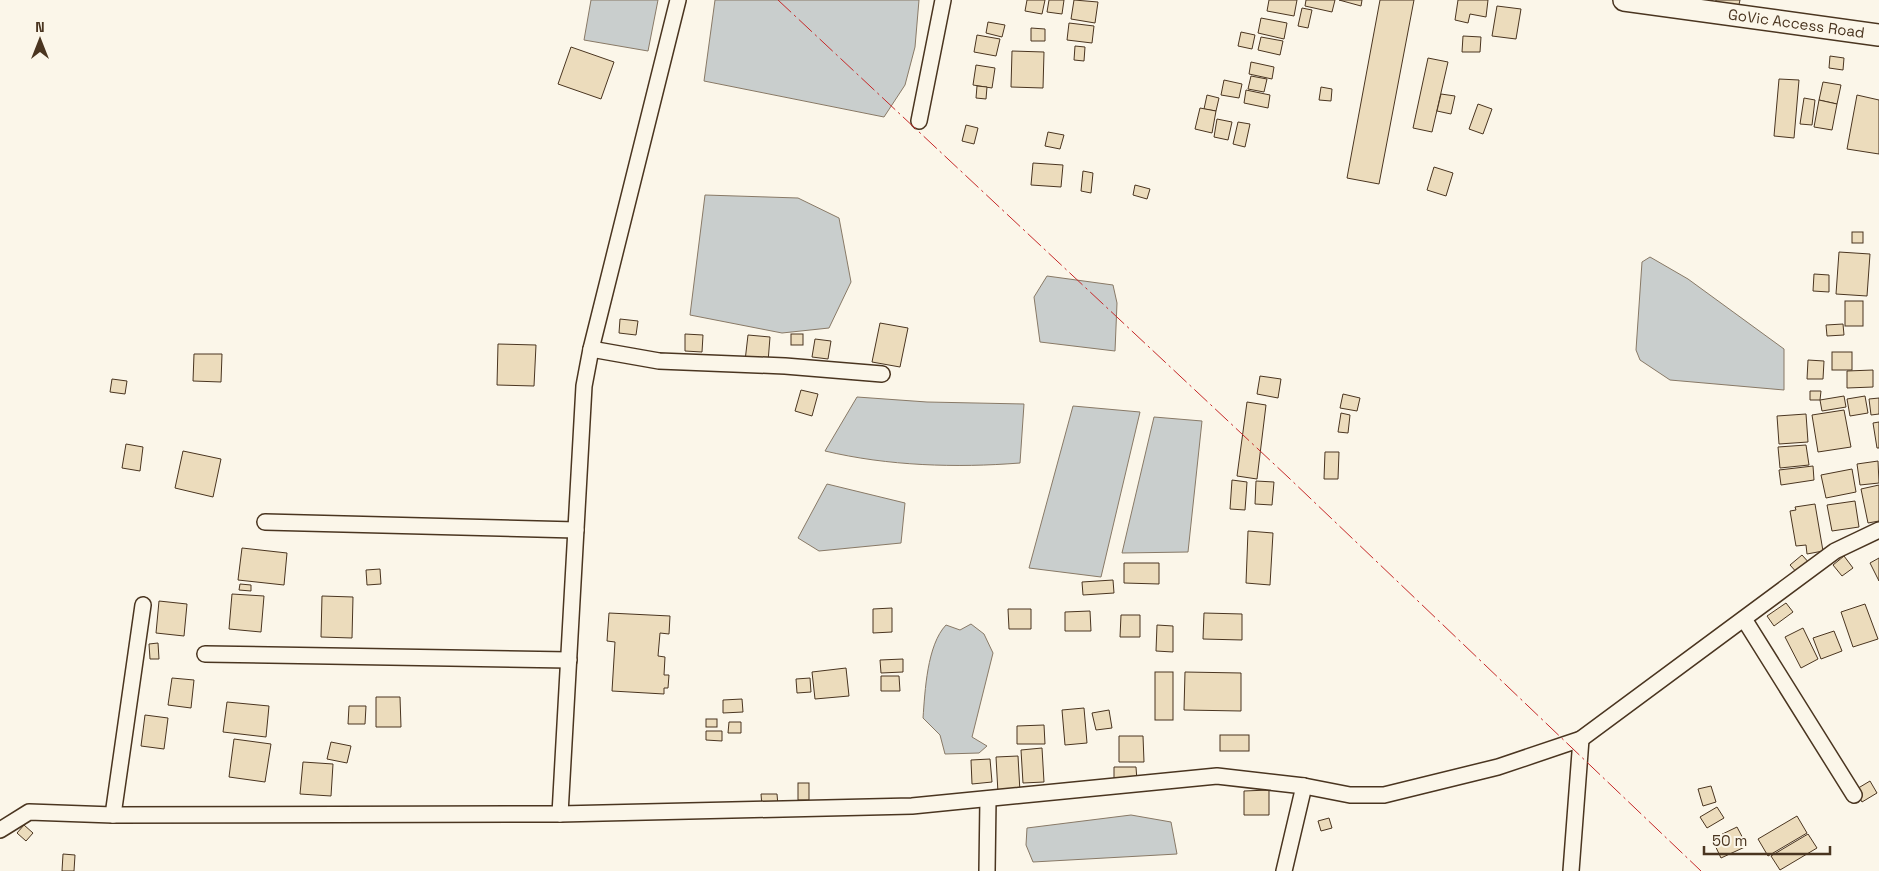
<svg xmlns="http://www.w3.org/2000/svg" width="1879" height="871" viewBox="0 0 1879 871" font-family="'Space Grotesk',sans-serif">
<rect width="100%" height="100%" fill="#fbf6e9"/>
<g fill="#c9cecd" stroke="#887966">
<path d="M 591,0 L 658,0 L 648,51 L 584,40 Z"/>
<path d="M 715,0 L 919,0 L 915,47 L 905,85 L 884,117 L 704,81 Z"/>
<path d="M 705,195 L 798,198 L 839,218 L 851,282 L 829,328 L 782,333 L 690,315 Z"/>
<path d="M 1650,257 L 1688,279 L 1784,349 L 1784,390 L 1670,380 L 1640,360 L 1636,350 L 1642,262 Z"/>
<path d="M 1047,276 L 1113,285 L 1117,303 L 1115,351 L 1040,342 L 1034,297 Z"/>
<path d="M 857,397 L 927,402 L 1024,404 L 1020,463 C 956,468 888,466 825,451 Z"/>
<path d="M 1073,406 L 1140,412 L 1101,577 L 1029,568 Z"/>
<path d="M 1154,417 L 1202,421 L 1188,552 L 1122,553 Z"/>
<path d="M 827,484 L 905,503 L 901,543 L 819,551 L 798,538 Z"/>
<path d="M 971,624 L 984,634 L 993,653 L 972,737 L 987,746 L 979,753 L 945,754 L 940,735 L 923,718 C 925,691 927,645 946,625 L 960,630 Z"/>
<path d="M 1131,815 L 1171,822 L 1177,854 L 1033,862 L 1026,845 L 1027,828 Z"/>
</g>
<g fill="#ecdcbc" stroke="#4a3520">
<path d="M 1027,0 L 1045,0 L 1042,14 L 1025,11 Z"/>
<path d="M 1049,0 L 1064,0 L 1062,14 L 1047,12 Z"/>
<path d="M 1074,0 L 1098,2 L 1095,23 L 1071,19 Z"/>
<path d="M 1269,0 L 1297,0 L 1294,16 L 1267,11 Z"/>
<path d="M 1306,0 L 1335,0 L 1332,12 L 1305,6 Z"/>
<path d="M 1339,0 L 1362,0 L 1361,6 Z"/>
<path d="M 1380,0 L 1414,0 L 1379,184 L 1347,178 Z"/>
<path d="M 1458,0 L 1488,0 L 1486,17 L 1470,14 L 1468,23 L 1455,20 Z"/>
<path d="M 1716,0 L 1740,0 L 1738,9 L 1715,4 Z"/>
<path d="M 1497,6 L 1521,9 L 1516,39 L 1492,36 Z"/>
<path d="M 1302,8 L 1312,10 L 1308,28 L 1298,26 Z"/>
<path d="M 1261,18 L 1287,23 L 1284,39 L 1258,33 Z"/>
<path d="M 988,22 L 1005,25 L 1002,37 L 986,33 Z"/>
<path d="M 1069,23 L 1094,26 L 1092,43 L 1067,40 Z"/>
<path d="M 1031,28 L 1045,29 L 1045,41 L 1031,41 Z"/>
<path d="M 1241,32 L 1255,35 L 1252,49 L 1238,46 Z"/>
<path d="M 977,35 L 1000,39 L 996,56 L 974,52 Z"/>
<path d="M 1463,36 L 1481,37 L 1480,52 L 1462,52 Z"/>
<path d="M 1261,37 L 1283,41 L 1280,55 L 1258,50 Z"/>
<path d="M 1075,46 L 1085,47 L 1084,61 L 1074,60 Z"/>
<path d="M 571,47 L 614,62 L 601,99 L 558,84 Z"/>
<path d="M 1012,51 L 1044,52 L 1043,88 L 1011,87 Z"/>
<path d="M 1830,56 L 1844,58 L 1843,70 L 1829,68 Z"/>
<path d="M 1428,58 L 1448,62 L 1432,132 L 1413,128 Z"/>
<path d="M 1251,62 L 1274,67 L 1272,79 L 1249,74 Z"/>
<path d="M 976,65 L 995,68 L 992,88 L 973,85 Z"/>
<path d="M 1251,76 L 1267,79 L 1264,92 L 1248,89 Z"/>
<path d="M 1779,79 L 1799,80 L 1794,138 L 1774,136 Z"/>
<path d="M 1224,80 L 1242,84 L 1239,98 L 1221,95 Z"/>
<path d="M 1823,82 L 1841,85 L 1837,104 L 1819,100 Z"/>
<path d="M 977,86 L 987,87 L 986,99 L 976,98 Z"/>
<path d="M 1321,87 L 1332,89 L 1331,101 L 1319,100 Z"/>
<path d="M 1246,90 L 1270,95 L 1268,108 L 1244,103 Z"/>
<path d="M 1441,94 L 1455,96 L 1451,114 L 1437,111 Z"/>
<path d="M 1207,95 L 1219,98 L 1216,111 L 1204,109 Z"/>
<path d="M 1857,95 L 1879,100 L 1879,154 L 1847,149 Z"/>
<path d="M 1804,98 L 1815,100 L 1812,125 L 1800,124 Z"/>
<path d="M 1819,100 L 1837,104 L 1832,130 L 1814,127 Z"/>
<path d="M 1478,104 L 1492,109 L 1483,134 L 1469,129 Z"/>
<path d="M 1200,108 L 1216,111 L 1212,133 L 1195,129 Z"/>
<path d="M 1217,119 L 1232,122 L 1228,140 L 1214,137 Z"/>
<path d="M 1238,122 L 1250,124 L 1245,147 L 1233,144 Z"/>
<path d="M 966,125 L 978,128 L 974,144 L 962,141 Z"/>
<path d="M 1048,132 L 1064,135 L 1060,149 L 1045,146 Z"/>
<path d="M 1033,163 L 1063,165 L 1061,187 L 1031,185 Z"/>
<path d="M 1434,167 L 1453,173 L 1446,196 L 1427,190 Z"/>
<path d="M 1083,171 L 1093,173 L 1091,193 L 1081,191 Z"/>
<path d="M 1135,185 L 1150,189 L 1147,199 L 1133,195 Z"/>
<rect x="1852" y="232" width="11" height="11"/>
<path d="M 1839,252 L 1870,254 L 1867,296 L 1836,294 Z"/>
<path d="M 1814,274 L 1829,275 L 1829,292 L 1813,291 Z"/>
<rect x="1845" y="301" width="18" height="25"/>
<path d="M 620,319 L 638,321 L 636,335 L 619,333 Z"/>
<path d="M 880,323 L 908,328 L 900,367 L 872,362 Z"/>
<path d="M 1843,324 L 1844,335 L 1827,336 L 1826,325 Z"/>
<path d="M 685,334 L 703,335 L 702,352 L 685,351 Z"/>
<rect x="791" y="334" width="12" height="11"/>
<path d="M 748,335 L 770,337 L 768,362 L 745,361 Z"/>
<path d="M 815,339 L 831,341 L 828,359 L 812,357 Z"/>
<path d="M 498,344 L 536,345 L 534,386 L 497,385 Z"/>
<rect x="1832" y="352" width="20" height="18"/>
<path d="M 194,354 L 222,354 L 221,382 L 193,381 Z"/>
<path d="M 1808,360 L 1824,361 L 1823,379 L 1807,379 Z"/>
<path d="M 1873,370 L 1873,387 L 1847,388 L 1847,371 Z"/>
<path d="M 1260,376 L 1281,379 L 1278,398 L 1257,394 Z"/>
<path d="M 112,379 L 127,381 L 125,394 L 110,392 Z"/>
<path d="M 801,390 L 818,394 L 812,416 L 795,411 Z"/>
<path d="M 1810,391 L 1821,391 L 1820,400 L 1810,400 Z"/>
<path d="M 1343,394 L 1360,398 L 1357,411 L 1340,408 Z"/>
<path d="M 1844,396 L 1846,407 L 1822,411 L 1820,400 Z"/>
<path d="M 1865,396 L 1868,413 L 1850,416 L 1847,399 Z"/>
<path d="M 1879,398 L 1879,414 L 1871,415 L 1869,399 Z"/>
<path d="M 1247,402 L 1266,405 L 1257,479 L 1237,476 Z"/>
<path d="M 1844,410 L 1851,447 L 1818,452 L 1812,415 Z"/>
<path d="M 1341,413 L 1350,415 L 1348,433 L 1338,432 Z"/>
<path d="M 1806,414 L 1808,442 L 1779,444 L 1777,416 Z"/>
<path d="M 1879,422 L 1879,448 L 1877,448 L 1873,423 Z"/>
<path d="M 126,444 L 143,447 L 140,471 L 122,468 Z"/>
<path d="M 1806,445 L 1809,465 L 1780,468 L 1778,447 Z"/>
<path d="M 183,451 L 221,459 L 213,497 L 175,488 Z"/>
<path d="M 1325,452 L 1339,452 L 1338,479 L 1324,479 Z"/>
<path d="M 1878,461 L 1879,483 L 1860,485 L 1857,464 Z"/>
<path d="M 1813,466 L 1814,480 L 1781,485 L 1779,470 Z"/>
<path d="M 1852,469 L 1856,492 L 1826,498 L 1821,475 Z"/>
<path d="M 1232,480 L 1247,482 L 1245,510 L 1230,509 Z"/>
<path d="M 1256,481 L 1274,482 L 1272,505 L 1255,504 Z"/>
<path d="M 1879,485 L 1879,521 L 1868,523 L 1861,489 Z"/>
<path d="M 1855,501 L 1859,527 L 1832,531 L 1827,505 Z"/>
<path d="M 1815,504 L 1823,551 L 1807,554 L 1806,545 L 1796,546 L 1790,511 L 1796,510 L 1795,507 Z"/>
<path d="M 1248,531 L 1273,533 L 1270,585 L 1246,583 Z"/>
<path d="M 242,548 L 287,553 L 284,585 L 238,580 Z"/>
<path d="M 1802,555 L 1811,565 L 1799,575 L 1790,565 Z"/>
<path d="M 1844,556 L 1853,568 L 1842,576 L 1833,565 Z"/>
<path d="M 1879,558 L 1879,581 L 1870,563 Z"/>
<path d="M 1124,563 L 1159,563 L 1159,584 L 1124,583 Z"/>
<path d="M 380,569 L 381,584 L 367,585 L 366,570 Z"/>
<path d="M 1113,580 L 1114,593 L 1083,595 L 1082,582 Z"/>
<path d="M 240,584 L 251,585 L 251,591 L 239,590 Z"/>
<path d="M 232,594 L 264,596 L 261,632 L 229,629 Z"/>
<path d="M 322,596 L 353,597 L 352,638 L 321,637 Z"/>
<path d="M 159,601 L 187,604 L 184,636 L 156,633 Z"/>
<path d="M 1786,603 L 1793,612 L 1774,626 L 1767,616 Z"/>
<path d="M 1865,604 L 1878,639 L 1853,647 L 1841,612 Z"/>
<path d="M 892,608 L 892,632 L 873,633 L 873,609 Z"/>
<path d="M 1008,609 L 1031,609 L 1031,629 L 1009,629 Z"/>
<path d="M 1090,611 L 1091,631 L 1065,631 L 1065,612 Z"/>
<path d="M 609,613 L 670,616 L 669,634 L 660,633 L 658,656 L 665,657 L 664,675 L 669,675 L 668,688 L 664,688 L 664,694 L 612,691 L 615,642 L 607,641 Z"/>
<path d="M 1204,613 L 1242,614 L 1242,640 L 1203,639 Z"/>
<path d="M 1121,615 L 1140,615 L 1140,637 L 1120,637 Z"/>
<path d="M 1157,625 L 1173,626 L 1173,652 L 1156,651 Z"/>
<path d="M 1803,628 L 1818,659 L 1801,668 L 1785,637 Z"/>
<path d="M 1834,631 L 1842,651 L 1821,659 L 1813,638 Z"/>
<path d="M 158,643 L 159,659 L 150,659 L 149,644 Z"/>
<path d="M 903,659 L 903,672 L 881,673 L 880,660 Z"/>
<path d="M 846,668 L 849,696 L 815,699 L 812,672 Z"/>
<rect x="1155" y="672" width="18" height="48"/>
<path d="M 1185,672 L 1241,673 L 1241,711 L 1184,710 Z"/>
<path d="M 881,676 L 899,676 L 900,691 L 881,691 Z"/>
<path d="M 172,678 L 194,680 L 191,708 L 168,705 Z"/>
<path d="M 810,678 L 811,692 L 797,693 L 796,679 Z"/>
<path d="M 376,697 L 400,697 L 401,727 L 376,727 Z"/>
<path d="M 742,699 L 743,712 L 723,713 L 723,700 Z"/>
<path d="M 227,702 L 269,706 L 266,737 L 223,732 Z"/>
<path d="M 349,706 L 366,706 L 365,724 L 348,724 Z"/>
<path d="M 1084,708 L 1087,743 L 1065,745 L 1062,710 Z"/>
<path d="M 1109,710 L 1112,728 L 1096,730 L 1092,713 Z"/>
<path d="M 145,715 L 168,718 L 164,749 L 141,746 Z"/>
<rect x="706" y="719" width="11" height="8"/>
<path d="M 729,722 L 741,722 L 741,733 L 728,733 Z"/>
<path d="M 1044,725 L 1045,744 L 1017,744 L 1017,726 Z"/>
<path d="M 706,731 L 722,731 L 722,741 L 706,740 Z"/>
<rect x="1220" y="735" width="29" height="16"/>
<path d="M 1119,736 L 1143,736 L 1144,762 L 1119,762 Z"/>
<path d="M 234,739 L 271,744 L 265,782 L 229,777 Z"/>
<path d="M 331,742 L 351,746 L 347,763 L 327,759 Z"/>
<path d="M 1042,748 L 1044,782 L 1023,783 L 1021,750 Z"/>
<path d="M 1018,756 L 1020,792 L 998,793 L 996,757 Z"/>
<path d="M 990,759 L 992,782 L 972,784 L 971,760 Z"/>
<path d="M 303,762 L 333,764 L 331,796 L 300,794 Z"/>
<path d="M 1114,767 L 1136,767 L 1137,781 L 1114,781 Z"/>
<path d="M 1870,781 L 1877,793 L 1862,802 L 1855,790 Z"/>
<rect x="798" y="783" width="11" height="17"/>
<path d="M 1711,786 L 1716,802 L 1703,806 L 1698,789 Z"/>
<path d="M 1269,790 L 1269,815 L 1244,815 L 1244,791 Z"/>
<path d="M 761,794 L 777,794 L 778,806 L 762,807 Z"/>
<path d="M 1717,807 L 1724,818 L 1707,828 L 1700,817 Z"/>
<path d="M 1797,816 L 1807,833 L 1768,856 L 1758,839 Z"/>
<path d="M 1329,818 L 1332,828 L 1321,831 L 1318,821 Z"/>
<path d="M 24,825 L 33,833 L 26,841 L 17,833 Z"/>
<path d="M 1737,827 L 1747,846 L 1721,858 L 1712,839 Z"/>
<path d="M 1808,834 L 1817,848 L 1780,870 L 1771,856 Z"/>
<path d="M 63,854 L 75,855 L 74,871 L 62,871 Z"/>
</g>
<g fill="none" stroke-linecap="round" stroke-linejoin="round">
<g stroke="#4a3520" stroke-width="18">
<g id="minor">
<path d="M 919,121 L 943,0"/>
<path d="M 591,349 L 659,361 L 785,366 L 882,374"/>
<path d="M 265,522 L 576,530"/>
<path d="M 1744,619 L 1854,795"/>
<path d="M 205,654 L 569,660"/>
<path d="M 560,814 L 584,386 L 591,349 L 678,0"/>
<path d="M 113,815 L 143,605"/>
<path d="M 0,830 L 29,812 L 113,815 L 560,814 L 912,806 L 1217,776 L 1304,786 L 1350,795 L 1384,795 L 1498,767 L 1581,739 L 1835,551 L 1879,530"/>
<path d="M 987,871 L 988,799"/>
<path d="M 1284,871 L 1304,786"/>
<path d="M 1571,871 L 1581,739"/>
</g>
</g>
<g stroke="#4a3520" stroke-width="24">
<g id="secondary">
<path id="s1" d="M 1624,0 L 1879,35"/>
</g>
</g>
<use href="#minor" stroke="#fbf6e9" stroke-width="15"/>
<use href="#secondary" stroke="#fbf6e9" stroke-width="21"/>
<path stroke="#c62828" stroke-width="1" stroke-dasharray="18 4 2.5 4" stroke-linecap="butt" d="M 778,0 L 1289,478 L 1701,871"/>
</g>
<g text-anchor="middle" stroke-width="4" stroke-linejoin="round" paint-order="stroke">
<g font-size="15" fill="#4a3520" stroke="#fbf6e9">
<text dy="5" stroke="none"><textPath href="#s1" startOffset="174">GoVic Access Road</textPath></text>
</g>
</g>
<g transform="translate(40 40)" stroke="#fbf6e9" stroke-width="4" paint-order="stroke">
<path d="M0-4L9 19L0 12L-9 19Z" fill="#4a3520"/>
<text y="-8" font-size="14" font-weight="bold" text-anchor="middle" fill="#4a3520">N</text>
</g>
<path d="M1704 846v8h126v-8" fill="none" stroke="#4a3520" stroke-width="2.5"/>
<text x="1712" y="846" font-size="15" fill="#4a3520" stroke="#fbf6e9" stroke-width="4" paint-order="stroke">50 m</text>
</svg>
